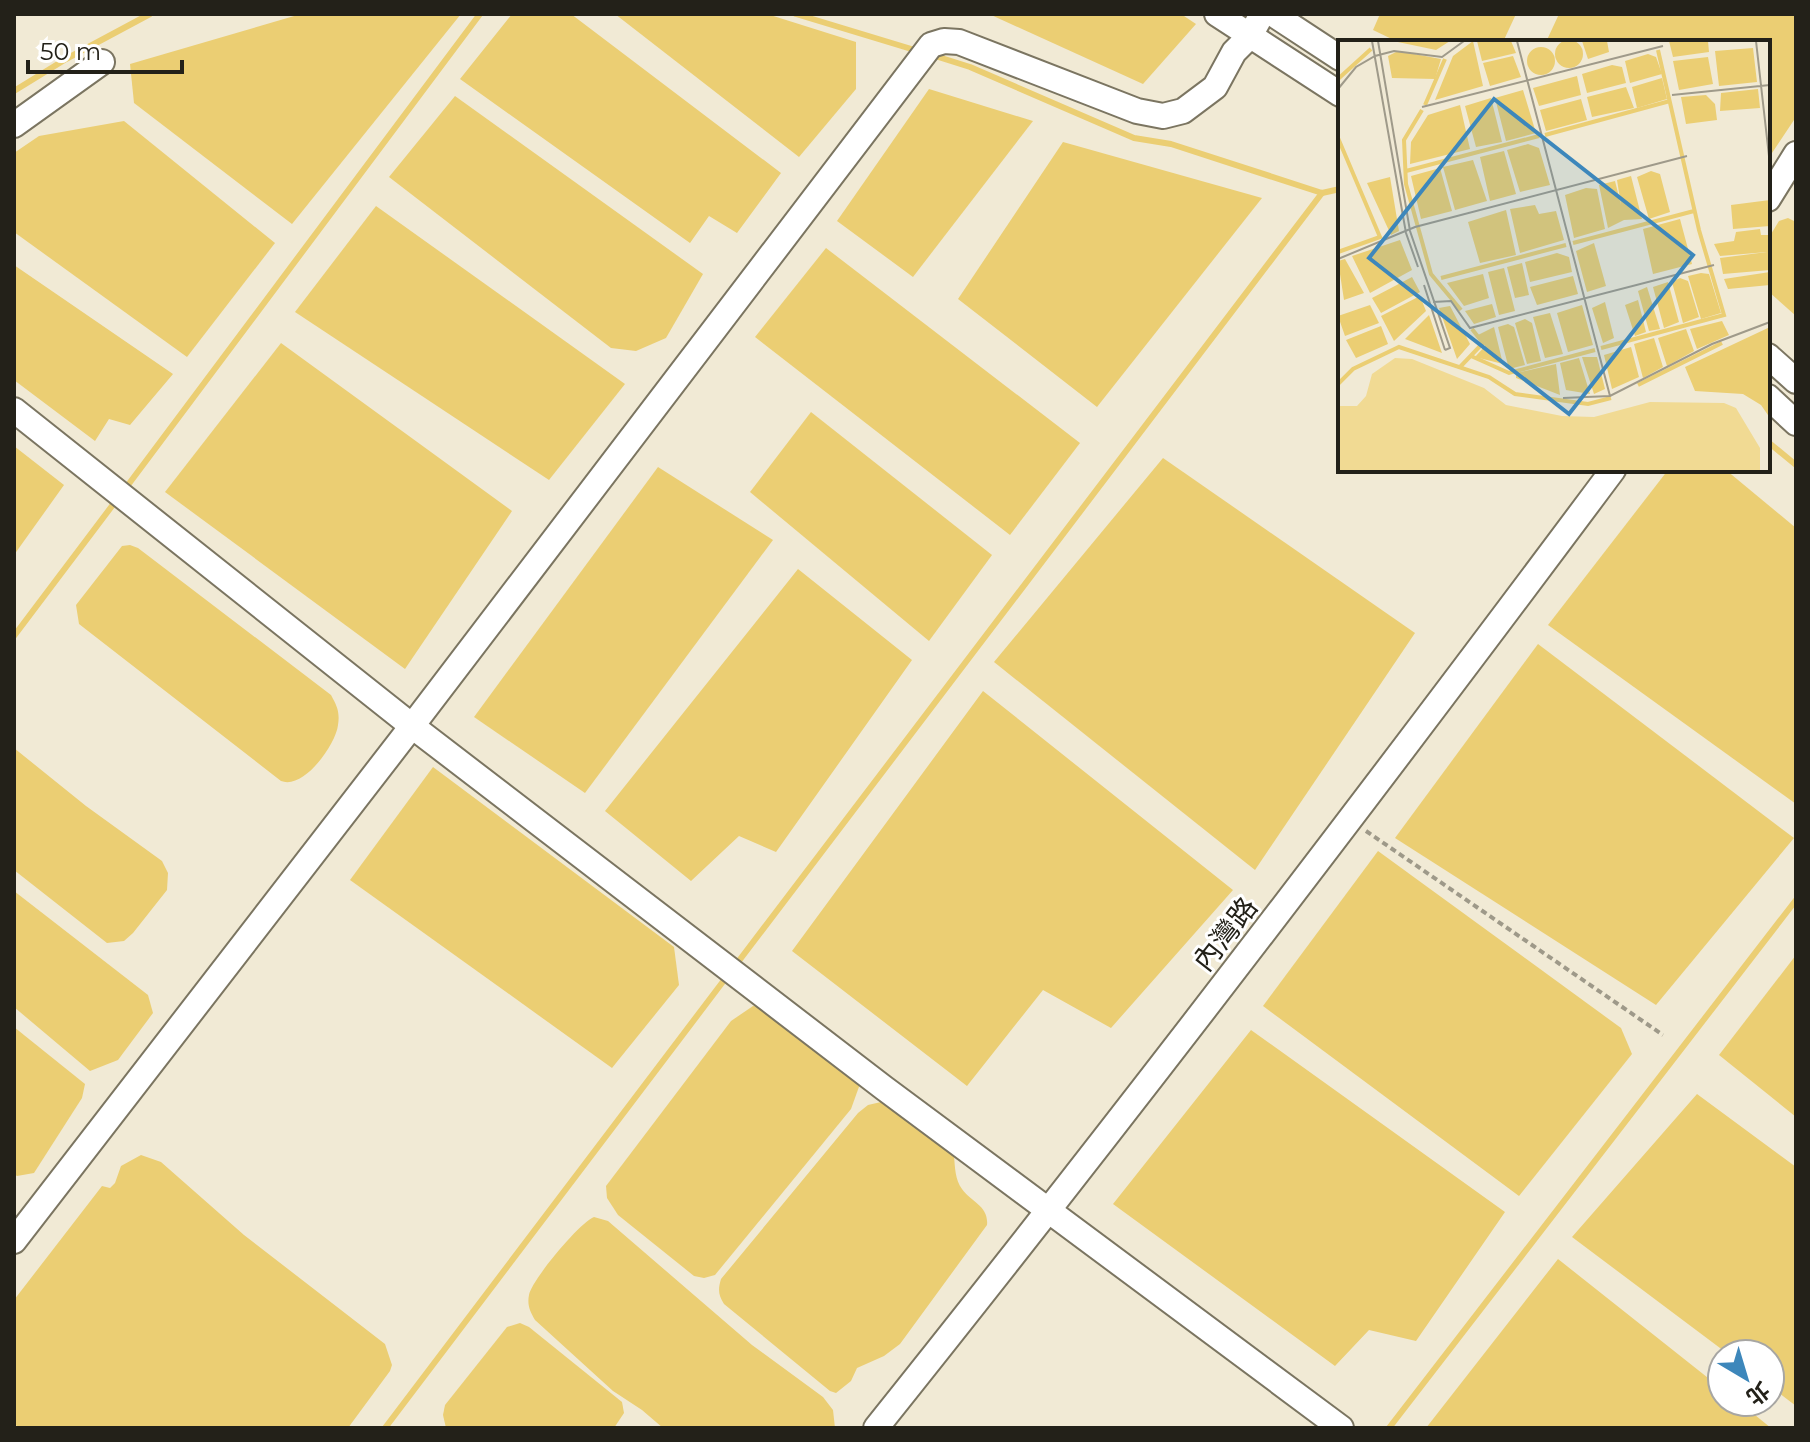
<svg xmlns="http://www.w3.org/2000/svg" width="1810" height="1442" viewBox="0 0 1810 1442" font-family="Montserrat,'Noto Sans TC',sans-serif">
<rect width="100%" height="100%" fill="#f1ead5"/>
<g fill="#ebce73">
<path d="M 301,14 L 461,14 L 292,224 L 134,103 L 130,64 Z"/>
<path d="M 512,14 L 571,14 L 781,173 L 737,233 L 709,216 L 690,243 L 460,79 Z"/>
<path d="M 615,14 L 767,14 L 856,42 L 856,89 L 799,157 Z"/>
<path d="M 989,14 L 1181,14 L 1196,24 L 1143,84 Z"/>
<path d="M 1380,14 L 1516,14 L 1503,42 L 1398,42 L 1373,30 Z"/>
<path d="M 1559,14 L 1796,14 L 1796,117 L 1768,159 L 1768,42 L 1546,42 Z"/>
<path d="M 929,89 L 1033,121 L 913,277 L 837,221 Z"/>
<path d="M 455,96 L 703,274 L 666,338 L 636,351 L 611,348 L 389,177 Z"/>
<path d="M 124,121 L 275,243 L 187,357 L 14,232 L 14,153 L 39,136 Z"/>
<path d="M 1063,142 L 1262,198 L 1097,407 L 958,299 Z"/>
<path d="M 376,206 L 625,384 L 549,480 L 295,312 Z"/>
<path d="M 1788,218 L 1796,222 L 1796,316 L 1768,291 L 1768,239 L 1779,221 Z"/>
<path d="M 826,248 L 1080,443 L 1010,535 L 755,337 Z"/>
<path d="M 14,265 L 173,374 L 130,425 L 109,419 L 95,441 L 14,380 Z"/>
<path d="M 281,343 L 512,511 L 405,669 L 165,492 Z"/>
<path d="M 811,412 L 992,555 L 929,641 L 750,492 Z"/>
<path d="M 14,446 L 64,485 L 14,555 Z"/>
<path d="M 1163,458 L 1415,633 L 1255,870 L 994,662 Z"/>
<path d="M 658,467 L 773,540 L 585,793 L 474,717 Z"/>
<path d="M 1668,470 L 1726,470 L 1796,528 L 1796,804 L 1548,625 Z"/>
<path d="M 130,545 L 138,548 L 331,695 C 337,706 340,712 338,725 C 336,744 304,790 281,781 L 79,624 L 76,605 L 122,546 Z"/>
<path d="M 798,569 L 912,660 L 776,852 L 739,836 L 691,881 L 605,811 Z"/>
<path d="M 1538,644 L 1794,838 L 1656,1005 L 1395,838 Z"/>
<path d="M 983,691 L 1233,890 L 1111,1028 L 1043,990 L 967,1086 L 792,951 Z"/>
<path d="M 14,748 L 86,806 L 162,861 L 168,873 L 167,890 L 133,933 L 124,941 L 107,943 L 14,870 Z"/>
<path d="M 433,767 L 674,947 L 679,985 L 612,1068 L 350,880 Z"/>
<path d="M 1378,851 L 1621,1028 L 1632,1054 L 1519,1196 L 1263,1006 Z"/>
<path d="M 14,891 L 148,995 L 153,1013 L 118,1060 L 90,1071 L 14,1007 Z"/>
<path d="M 1796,955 L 1796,1117 L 1719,1055 Z"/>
<path d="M 753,1006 L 760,1007 L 860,1084 L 851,1109 L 715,1275 L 704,1278 L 694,1276 L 618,1215 L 607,1198 L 606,1186 L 731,1021 Z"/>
<path d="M 14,1027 L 85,1084 L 82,1098 L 34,1173 L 17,1176 L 14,1174 Z"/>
<path d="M 1251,1030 L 1505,1212 L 1416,1341 L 1369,1330 L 1335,1366 L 1113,1204 Z"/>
<path d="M 1697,1094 L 1796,1167 L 1796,1406 L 1770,1386 L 1770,1354 L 1728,1354 L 1572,1237 Z"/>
<path d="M 881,1102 L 896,1107 L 929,1138 L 954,1156 C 955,1167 955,1180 962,1189 C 971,1202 989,1206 987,1225 L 900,1344 L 884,1356 L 857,1368 L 851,1381 L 836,1393 L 830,1391 L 724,1304 C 718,1295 718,1289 721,1279 L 858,1113 L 868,1105 Z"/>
<path d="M 141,1155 L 161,1162 L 244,1235 L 385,1344 L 392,1365 L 390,1371 L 348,1428 L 20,1428 L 14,1424 L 14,1300 L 102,1186 L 110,1188 L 115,1183 L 121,1166 Z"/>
<path d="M 594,1217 L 608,1221 L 752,1345 L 823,1397 L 833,1410 L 835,1428 L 663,1428 L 642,1410 L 613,1391 L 535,1320 C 530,1311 527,1305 529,1295 C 531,1281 580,1222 594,1217 Z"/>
<path d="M 1558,1259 L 1722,1389 L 1722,1402 L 1739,1402 L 1771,1428 L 1426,1428 Z"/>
<path d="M 520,1323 L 529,1327 L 622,1402 L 624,1413 L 614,1428 L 446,1428 L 443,1415 L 445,1405 L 507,1327 Z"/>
</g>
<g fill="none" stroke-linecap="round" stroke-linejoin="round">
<g stroke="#ebce73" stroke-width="6">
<path d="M 796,14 L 918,51"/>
<path d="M 932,55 L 970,67 L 1134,138 L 1171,144 L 1322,193 L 1340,189"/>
<path d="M 14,91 L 66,59 L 150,14"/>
<path d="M 1768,442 L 1796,465"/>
<path d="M 125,489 L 480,14"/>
<path d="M 14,636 L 118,498"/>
<path d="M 735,966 L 1322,193"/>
<path d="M 385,1428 L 728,975"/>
<path d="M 1389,1428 L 1796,900"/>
</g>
<g stroke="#7b7561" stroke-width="28">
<g id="minor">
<path d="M 1217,14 L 1340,94"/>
<path d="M 1273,14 L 1340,58"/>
<path d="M 14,125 L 102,62"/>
<path d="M 1768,199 L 1796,154"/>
<path d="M 1768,356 L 1796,381"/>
<path d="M 1768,397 L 1796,423"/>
<path d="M 14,410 L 412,726 L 884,1088 L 1341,1428"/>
<path d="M 14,1241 L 412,726 L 931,45 L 944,41 L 959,42 L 1137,111 L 1163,116 L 1183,111 L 1215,87 L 1234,52 L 1250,36 L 1262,14"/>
<path d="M 876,1428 C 1128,1113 1372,793 1613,470"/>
</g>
</g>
<path stroke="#9e9989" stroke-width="4" stroke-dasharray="6 4" stroke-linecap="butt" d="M 1366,831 L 1663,1035"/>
<use href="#minor" stroke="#fff" stroke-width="24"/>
</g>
<g text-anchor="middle" stroke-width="6" stroke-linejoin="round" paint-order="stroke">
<g font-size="28" fill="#232119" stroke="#fff">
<text transform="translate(1225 934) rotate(-52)" y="10">內灣路</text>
</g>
</g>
<g transform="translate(1338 40)">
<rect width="432" height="432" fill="#f1ead5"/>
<path d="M 57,318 L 74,319 L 146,348 L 168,365 L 224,376 L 256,377 L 312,362 L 386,363 L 398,368 L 422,408 L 422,431 L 0,431 L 0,366 L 19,366 L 28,356 L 34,334 Z" fill="#f1da93"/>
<path d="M217 14a14 14 0 1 1 28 0a14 14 0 1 1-28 0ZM 55,1 L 112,1 L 98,10 ZM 135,1 L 145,46 L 97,60 L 115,16 ZM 139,1 L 173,1 L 178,13 L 144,21 ZM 244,1 L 269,1 L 271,12 L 250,19 ZM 331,1 L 370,1 L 371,12 L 335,17 ZM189 21a14 14 0 1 1 28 0a14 14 0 1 1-28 0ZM 415,8 L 419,42 L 381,46 L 377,11 ZM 60,11 L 103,19 L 97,39 L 54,38 L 50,16 ZM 310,14 L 318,17 L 324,34 L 292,43 L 287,21 ZM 175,16 L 183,37 L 152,46 L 145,23 ZM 370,17 L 375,44 L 341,50 L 335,21 ZM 274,25 L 284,27 L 288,43 L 249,53 L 244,34 ZM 239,36 L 243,55 L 201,66 L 195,48 ZM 324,38 L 329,59 L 299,68 L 294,47 ZM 288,47 L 296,68 L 254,77 L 249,57 ZM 420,49 L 422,68 L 382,71 L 383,53 ZM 185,50 L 198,93 L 168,101 L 157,58 ZM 368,55 L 377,64 L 379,80 L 348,84 L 343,57 ZM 153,58 L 164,102 L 138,107 L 127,66 ZM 243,59 L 249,80 L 208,91 L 202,70 ZM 122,65 L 132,109 L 72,124 L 73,102 L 90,75 ZM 190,104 L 201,108 L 212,145 L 182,152 L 169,110 ZM 166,111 L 178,154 L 152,161 L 142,117 ZM 135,120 L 149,161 L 117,170 L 105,127 ZM 102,128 L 114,171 L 83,179 L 73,136 ZM 313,131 L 322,134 L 332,172 L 311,179 L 299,137 ZM 293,136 L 304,179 L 286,180 L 270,188 L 261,145 L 277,141 L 283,165 L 279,140 ZM 52,137 L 61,191 L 53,195 L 29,143 ZM 248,148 L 259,149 L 267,189 L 236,198 L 227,155 ZM 432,160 L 432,186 L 395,189 L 393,165 ZM 197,165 L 201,174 L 218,171 L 226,200 L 182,213 L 172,169 ZM 168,170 L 178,215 L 142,223 L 130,182 ZM 342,179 L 354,224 L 315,234 L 305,189 ZM 422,189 L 423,195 L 432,195 L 432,230 L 385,234 L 382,218 L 429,212 L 382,216 L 376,204 L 396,201 L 398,192 ZM 62,200 L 74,230 L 32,253 L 14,216 ZM 256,203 L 268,246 L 249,252 L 238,211 ZM 219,213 L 231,217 L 234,232 L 192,242 L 187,222 ZM 7,219 L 26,253 L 6,260 L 0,221 ZM 184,223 L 191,255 L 177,258 L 169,227 ZM 166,228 L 177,271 L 161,275 L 150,232 ZM 432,232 L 432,245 L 390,249 L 386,239 ZM 363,233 L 371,234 L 383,273 L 363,279 L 350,236 ZM 145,234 L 151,258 L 126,266 L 109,243 ZM 235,236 L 240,254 L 199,265 L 192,247 ZM 74,237 L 82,252 L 43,273 L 34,258 ZM 342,238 L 350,241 L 361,277 L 345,283 L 334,242 ZM 330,242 L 341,282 L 326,288 L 315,247 ZM 309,247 L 322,289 L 311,291 L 300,251 ZM 82,256 L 88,271 L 56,301 L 43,276 ZM 300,260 L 308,292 L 297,296 L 287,265 ZM 267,262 L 276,298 L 265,303 L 254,268 ZM 154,264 L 158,277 L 136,284 L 127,271 ZM 32,265 L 41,283 L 7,296 L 0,276 ZM 244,265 L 255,305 L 230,312 L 219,273 ZM 112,266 L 132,304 L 119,319 L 101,268 ZM 212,273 L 225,314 L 207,318 L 195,277 ZM 91,275 L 104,313 L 67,299 ZM 187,279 L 194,283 L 203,321 L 189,324 L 177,283 ZM 384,281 L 391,295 L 359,309 L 352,289 ZM 170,284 L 176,287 L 187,325 L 171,329 L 160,287 ZM 43,286 L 50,304 L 18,318 L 8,300 ZM 156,287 L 165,324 L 137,317 L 147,306 L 140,295 ZM 432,287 L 432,378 L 423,365 L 405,354 L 357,351 L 347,327 ZM 348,289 L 356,311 L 329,326 L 320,298 ZM 316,298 L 325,327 L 305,338 L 296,304 ZM 293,307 L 301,337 L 274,349 L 266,315 ZM 244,317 L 259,317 L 267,349 L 256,354 ZM 241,318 L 252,354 L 228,350 L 222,323 ZM 218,324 L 222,355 L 178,338 L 178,333 Z" fill="#ebce73"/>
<path fill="none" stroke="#ebce73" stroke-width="4" d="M 0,39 L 33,9M 87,65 L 107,19M 84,70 L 66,100 L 68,144 L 93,234 L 123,270M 207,95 L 332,61M 0,98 L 42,197 L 0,212M 68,131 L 201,96M 235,203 L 356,171M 103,238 L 228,205M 263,308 L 386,275 L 361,190 L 320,10M 133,316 L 171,333 L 257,310M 122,327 L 145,303 L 134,289M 0,344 L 15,329 L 61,307 L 151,337 L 177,354 L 250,364 L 273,358M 300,345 L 384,303"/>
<path fill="none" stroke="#9f9a8a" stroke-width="2" d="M 34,1 L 68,193 L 80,227M 40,1 L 72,191 L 112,308 L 107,310M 179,1 L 272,356M 418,1 L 432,125M 0,49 L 18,27 L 37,16 L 56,11 L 104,17 L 126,1M 334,55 L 432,45M 84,67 L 325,6M 0,219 L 77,187 L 349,116M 86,245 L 107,310M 95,262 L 113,261 L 132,288 L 376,225M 225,358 L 272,356 L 374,304 L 432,282"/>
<path fill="#3d87bb" fill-opacity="0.15" stroke="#3d87bb" stroke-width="4" d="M 156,59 L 355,215 L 231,374 L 31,218 Z"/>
<rect width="432" height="432" fill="none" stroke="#232119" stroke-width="4"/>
</g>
<rect width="1810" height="1442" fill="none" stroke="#232119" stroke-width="32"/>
<g transform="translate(1746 1378) rotate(142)"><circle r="38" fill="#ffffff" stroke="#a7a6a3" stroke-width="2"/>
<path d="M0-6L14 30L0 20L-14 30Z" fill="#3d87bb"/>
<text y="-12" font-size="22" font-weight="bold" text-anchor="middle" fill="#232119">北</text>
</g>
<path d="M28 60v12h154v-12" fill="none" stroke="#232119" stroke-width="4"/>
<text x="40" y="60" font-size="24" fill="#232119" stroke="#ffffff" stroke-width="6" paint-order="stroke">50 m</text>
</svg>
